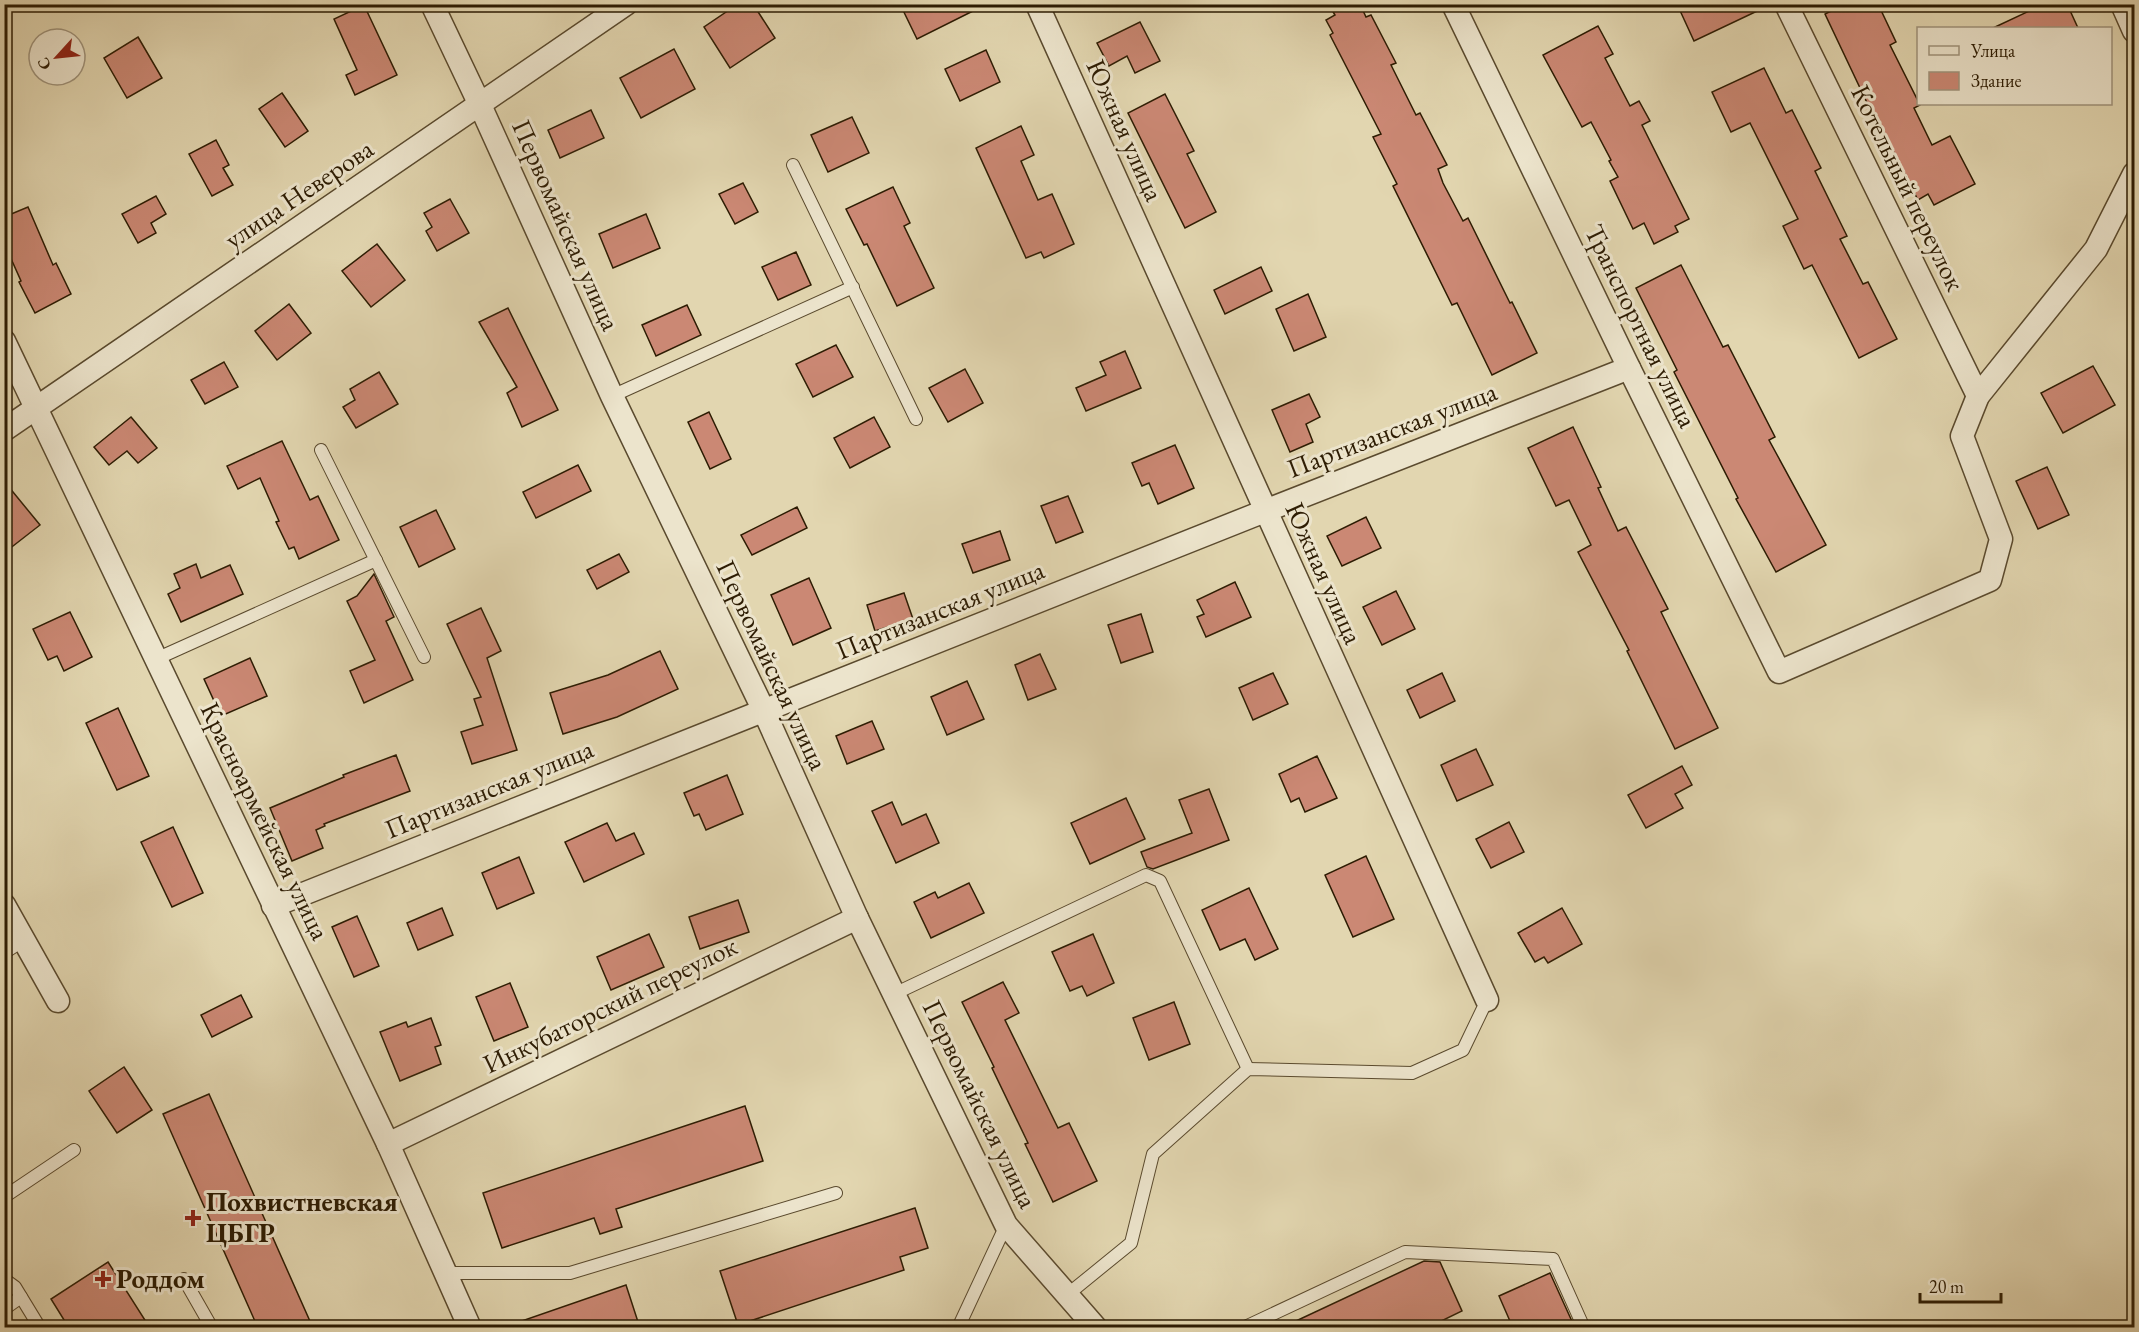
<svg xmlns="http://www.w3.org/2000/svg" width="2139" height="1332" viewBox="0 0 2139 1332" font-family="'EB Garamond',serif">
<rect width="100%" height="100%" fill="#e2d6b0"/>
<filter id="stains"><feTurbulence type="fractalNoise" baseFrequency=".00333" numOctaves="4"/><feColorMatrix values="0 0 0 0 .2 0 0 0 0 .09 0 0 0 0 .02 0 0 0 .5 -.17"/></filter>
<radialGradient id="worn" r=".72"><stop offset=".6" stop-color="#630" stop-opacity="0"/><stop offset="1" stop-color="#630" stop-opacity=".3"/></radialGradient>
<g fill="#cb8874" stroke="#2d1c03" stroke-width="1.5">
<path d="M 738,4 L 753,4 L 775,38 L 730,68 L 704,27 Z"/>
<path d="M 900,4 L 987,4 L 917,39 Z"/>
<path d="M 1344,4 L 1360,4 L 1366,17 L 1371,15 L 1396,63 L 1391,65 L 1416,115 L 1420,113 L 1447,165 L 1438,169 L 1443,183 L 1463,221 L 1468,218 L 1510,303 L 1512,302 L 1537,353 L 1492,375 L 1457,303 L 1452,305 L 1393,186 L 1397,184 L 1373,137 L 1381,134 L 1330,35 L 1333,33 L 1326,20 L 1335,15 L 1332,10 Z"/>
<path d="M 1677,4 L 1772,4 L 1694,41 Z"/>
<path d="M 1845,4 L 1878,4 L 1896,42 L 1890,45 L 1920,105 L 1914,108 L 1932,145 L 1950,136 L 1975,184 L 1934,205 L 1928,194 L 1918,200 L 1881,127 L 1879,128 L 1825,14 Z"/>
<path d="M 2044,4 L 2067,4 L 2078,28 L 1993,28 Z"/>
<path d="M 364,5 L 397,75 L 355,95 L 346,75 L 357,70 L 334,19 Z"/>
<path d="M 1140,22 L 1160,61 L 1135,73 L 1127,56 L 1109,66 L 1097,43 Z"/>
<path d="M 1598,26 L 1613,54 L 1605,58 L 1630,106 L 1639,101 L 1650,121 L 1642,125 L 1689,219 L 1675,226 L 1678,232 L 1654,244 L 1644,223 L 1633,229 L 1610,181 L 1618,177 L 1609,161 L 1611,160 L 1591,122 L 1582,127 L 1543,55 Z"/>
<path d="M 138,37 L 162,78 L 127,98 L 104,58 Z"/>
<path d="M 674,49 L 695,89 L 641,118 L 620,78 Z"/>
<path d="M 986,50 L 1000,82 L 960,101 L 945,69 Z"/>
<path d="M 1764,68 L 1786,113 L 1792,110 L 1821,168 L 1815,171 L 1847,236 L 1840,239 L 1863,284 L 1868,282 L 1897,339 L 1859,358 L 1812,265 L 1804,269 L 1783,226 L 1798,219 L 1750,123 L 1731,132 L 1712,92 Z"/>
<path d="M 282,93 L 308,131 L 285,147 L 259,109 Z"/>
<path d="M 1165,94 L 1194,151 L 1187,154 L 1216,212 L 1185,228 L 1128,113 Z"/>
<path d="M 591,110 L 604,138 L 560,158 L 548,130 Z"/>
<path d="M 852,117 L 869,153 L 828,172 L 811,135 Z"/>
<path d="M 1021,126 L 1034,155 L 1021,161 L 1038,200 L 1052,194 L 1074,244 L 1044,258 L 1041,252 L 1026,258 L 976,148 Z"/>
<path d="M 216,140 L 229,165 L 223,168 L 233,185 L 212,196 L 189,154 Z"/>
<path d="M 743,183 L 758,212 L 735,224 L 719,194 Z"/>
<path d="M 893,187 L 910,223 L 904,226 L 934,288 L 897,306 L 867,244 L 864,245 L 846,209 Z"/>
<path d="M 156,196 L 166,214 L 151,223 L 156,233 L 138,243 L 122,214 Z"/>
<path d="M 450,199 L 469,233 L 437,251 L 426,231 L 432,227 L 424,213 Z"/>
<path d="M 28,207 L 53,265 L 56,263 L 71,294 L 35,313 L 19,282 L 21,281 L 4,243 L 4,217 Z"/>
<path d="M 646,214 L 660,248 L 613,268 L 599,234 Z"/>
<path d="M 377,244 L 405,280 L 371,307 L 342,271 Z"/>
<path d="M 796,252 L 811,285 L 778,300 L 762,267 Z"/>
<path d="M 1681,265 L 1723,347 L 1728,345 L 1775,437 L 1769,440 L 1826,545 L 1776,572 L 1736,499 L 1738,498 L 1674,372 L 1677,370 L 1636,288 Z"/>
<path d="M 1261,267 L 1272,291 L 1225,314 L 1214,290 Z"/>
<path d="M 1308,294 L 1326,337 L 1294,351 L 1276,309 Z"/>
<path d="M 289,304 L 311,333 L 277,360 L 255,331 Z"/>
<path d="M 687,305 L 701,335 L 656,356 L 642,325 Z"/>
<path d="M 508,308 L 558,410 L 522,427 L 507,393 L 517,387 L 479,322 Z"/>
<path d="M 836,345 L 853,377 L 813,397 L 796,364 Z"/>
<path d="M 1125,351 L 1141,388 L 1086,411 L 1076,388 L 1106,375 L 1100,362 Z"/>
<path d="M 224,362 L 238,387 L 205,404 L 191,380 Z"/>
<path d="M 2093,366 L 2115,405 L 2063,433 L 2041,393 Z"/>
<path d="M 965,369 L 983,403 L 948,422 L 929,388 Z"/>
<path d="M 379,372 L 398,404 L 356,428 L 343,407 L 355,400 L 350,389 Z"/>
<path d="M 1309,394 L 1320,417 L 1306,424 L 1313,442 L 1290,452 L 1272,410 Z"/>
<path d="M 709,412 L 731,459 L 710,469 L 688,422 Z"/>
<path d="M 131,417 L 157,448 L 138,463 L 127,451 L 109,465 L 94,447 Z"/>
<path d="M 874,417 L 890,447 L 850,468 L 834,438 Z"/>
<path d="M 1573,427 L 1601,487 L 1598,488 L 1618,531 L 1626,527 L 1668,609 L 1661,612 L 1718,728 L 1675,749 L 1627,651 L 1629,650 L 1578,552 L 1591,545 L 1569,500 L 1556,506 L 1528,448 Z"/>
<path d="M 282,441 L 310,500 L 318,496 L 339,540 L 299,559 L 294,547 L 289,549 L 276,522 L 279,521 L 260,478 L 238,489 L 227,466 Z"/>
<path d="M 1175,445 L 1194,488 L 1158,504 L 1149,483 L 1142,486 L 1132,463 Z"/>
<path d="M 578,465 L 591,491 L 536,518 L 523,492 Z"/>
<path d="M 2047,467 L 2069,515 L 2038,529 L 2016,481 Z"/>
<path d="M 4,481 L 40,525 L 4,553 Z"/>
<path d="M 1068,496 L 1083,532 L 1056,543 L 1041,506 Z"/>
<path d="M 797,507 L 807,528 L 752,555 L 741,535 Z"/>
<path d="M 436,510 L 455,549 L 419,567 L 400,527 Z"/>
<path d="M 1366,517 L 1381,548 L 1342,566 L 1327,536 Z"/>
<path d="M 1000,531 L 1010,560 L 973,573 L 962,544 Z"/>
<path d="M 619,554 L 629,572 L 597,589 L 587,570 Z"/>
<path d="M 196,564 L 201,578 L 230,565 L 243,594 L 181,622 L 168,594 L 180,588 L 174,574 Z"/>
<path d="M 374,574 L 394,617 L 386,621 L 413,680 L 364,703 L 350,671 L 375,660 L 347,601 L 357,596 Z"/>
<path d="M 809,578 L 831,628 L 793,645 L 771,595 Z"/>
<path d="M 1235,582 L 1251,617 L 1206,637 L 1197,617 L 1204,614 L 1197,600 Z"/>
<path d="M 1396,591 L 1415,629 L 1382,645 L 1363,607 Z"/>
<path d="M 904,593 L 913,619 L 875,631 L 867,605 Z"/>
<path d="M 481,608 L 501,651 L 487,658 L 517,750 L 472,764 L 461,732 L 483,725 L 474,699 L 481,697 L 447,624 Z"/>
<path d="M 70,612 L 92,657 L 64,671 L 57,656 L 48,660 L 33,629 Z"/>
<path d="M 1141,614 L 1153,652 L 1121,663 L 1108,625 Z"/>
<path d="M 660,651 L 678,689 L 617,717 L 563,734 L 550,693 L 608,675 Z"/>
<path d="M 1040,654 L 1056,689 L 1028,700 L 1015,665 Z"/>
<path d="M 250,658 L 267,696 L 221,716 L 204,679 Z"/>
<path d="M 1273,673 L 1288,704 L 1253,720 L 1239,688 Z"/>
<path d="M 1442,673 L 1455,701 L 1420,718 L 1407,690 Z"/>
<path d="M 967,681 L 984,719 L 947,735 L 931,697 Z"/>
<path d="M 118,708 L 149,776 L 117,790 L 86,723 Z"/>
<path d="M 872,721 L 884,749 L 847,764 L 836,736 Z"/>
<path d="M 1476,749 L 1493,785 L 1457,801 L 1441,765 Z"/>
<path d="M 396,755 L 410,791 L 324,824 L 325,826 L 316,830 L 323,848 L 292,861 L 270,808 L 344,777 L 343,775 Z"/>
<path d="M 1317,756 L 1337,798 L 1305,812 L 1299,798 L 1291,802 L 1279,774 Z"/>
<path d="M 1682,766 L 1692,785 L 1675,794 L 1683,808 L 1646,828 L 1628,795 Z"/>
<path d="M 727,775 L 743,814 L 706,830 L 699,814 L 694,816 L 684,793 Z"/>
<path d="M 1209,789 L 1229,840 L 1153,869 L 1147,867 L 1141,852 L 1192,833 L 1179,800 Z"/>
<path d="M 1126,798 L 1145,839 L 1090,864 L 1071,823 Z"/>
<path d="M 892,802 L 902,825 L 926,814 L 939,843 L 896,863 L 872,811 Z"/>
<path d="M 1509,822 L 1524,852 L 1491,868 L 1476,839 Z"/>
<path d="M 607,823 L 616,841 L 634,833 L 644,854 L 584,882 L 565,842 Z"/>
<path d="M 173,827 L 203,893 L 172,907 L 141,842 Z"/>
<path d="M 1366,856 L 1394,919 L 1353,937 L 1325,875 Z"/>
<path d="M 519,857 L 534,893 L 497,909 L 482,873 Z"/>
<path d="M 969,883 L 984,913 L 931,938 L 914,902 L 935,892 L 938,898 Z"/>
<path d="M 1249,888 L 1278,949 L 1255,960 L 1245,939 L 1220,950 L 1202,910 Z"/>
<path d="M 738,900 L 749,932 L 700,949 L 689,917 Z"/>
<path d="M 442,908 L 453,935 L 418,950 L 407,923 Z"/>
<path d="M 1562,908 L 1582,944 L 1548,963 L 1544,957 L 1535,962 L 1518,933 Z"/>
<path d="M 357,916 L 379,966 L 354,977 L 332,927 Z"/>
<path d="M 649,934 L 664,967 L 611,990 L 597,957 Z"/>
<path d="M 1093,934 L 1114,983 L 1087,996 L 1082,986 L 1070,991 L 1052,952 Z"/>
<path d="M 1003,982 L 1019,1013 L 1005,1020 L 1058,1128 L 1069,1123 L 1097,1181 L 1053,1202 L 1025,1144 L 1028,1143 L 992,1068 L 994,1067 L 962,1002 Z"/>
<path d="M 510,983 L 528,1027 L 494,1041 L 476,997 Z"/>
<path d="M 241,995 L 252,1017 L 212,1037 L 201,1015 Z"/>
<path d="M 1174,1002 L 1190,1044 L 1149,1060 L 1133,1018 Z"/>
<path d="M 431,1018 L 441,1045 L 435,1047 L 441,1064 L 400,1081 L 380,1032 L 406,1022 L 408,1027 Z"/>
<path d="M 124,1067 L 152,1110 L 117,1133 L 89,1091 Z"/>
<path d="M 209,1094 L 313,1328 L 258,1328 L 163,1114 Z"/>
<path d="M 745,1106 L 763,1161 L 616,1209 L 622,1227 L 600,1234 L 594,1218 L 502,1248 L 483,1193 Z"/>
<path d="M 915,1208 L 928,1248 L 900,1257 L 904,1270 L 738,1325 L 720,1271 Z"/>
<path d="M 1424,1261 L 1440,1262 L 1462,1311 L 1427,1328 L 1281,1328 Z"/>
<path d="M 108,1262 L 150,1328 L 69,1328 L 51,1299 Z"/>
<path d="M 1550,1273 L 1575,1328 L 1513,1328 L 1499,1296 Z"/>
<path d="M 626,1285 L 640,1328 L 513,1328 L 513,1324 Z"/>
</g>
<g fill="none" stroke-linecap="round" stroke-linejoin="round">
<g stroke="#5a4a2e" stroke-width="14">
<g id="lane">
<path d="M 793,165 L 916,419"/>
<path d="M 612,396 L 853,287"/>
<path d="M 321,450 L 424,657"/>
<path d="M 156,659 L 376,560"/>
<path d="M 4,953 L 24,940"/>
<path d="M 894,994 L 1146,875 L 1160,881 L 1248,1069"/>
<path d="M 4,1197 L 74,1150"/>
<path d="M 445,1273 L 570,1273 L 836,1193"/>
<path d="M 4,1279 L 15,1287 L 40,1328"/>
<path d="M 184,1279 L 212,1328"/>
<path d="M 1067,1295 L 1131,1243 L 1153,1154 L 1248,1069 L 1412,1073 L 1463,1050 L 1487,1000"/>
<path d="M 4,1309 L 21,1297"/>
<path d="M 958,1328 L 1006,1225"/>
<path d="M 1243,1328 L 1405,1252 L 1553,1259 L 1584,1328"/>
</g>
</g>
<g stroke="#5a4a2e" stroke-width="25">
<g id="street">
<path d="M 432,4 L 480,105 L 612,396 L 764,711 L 857,918 L 1006,1225 L 1096,1328"/>
<path d="M 1037,4 L 1487,1000"/>
<path d="M 1453,4 L 1629,368 L 1779,672 L 1990,580 L 2001,539 L 1962,436 L 1978,396 L 2096,249 L 2134,174"/>
<path d="M 1786,4 L 1978,396"/>
<path d="M 2122,4 L 2134,31"/>
<path d="M 4,341 L 388,1144 L 470,1328"/>
<path d="M 4,430 L 626,4"/>
<path d="M 4,905 L 58,1001"/>
<path d="M 273,906 L 1265,511 L 1629,368"/>
<path d="M 388,1144 L 857,918"/>
</g>
</g>
<use href="#lane" stroke="#ece4cc" stroke-width="12"/>
<use href="#street" stroke="#ece4cc" stroke-width="22"/>
</g>
<g fill="#8f2418" stroke="#ece4cc" stroke-width="2">
<path d="M190 1209h6v6h6v6h-6v6h-6v-6h-6v-6h6z"/>
<path d="M100 1270h6v6h6v6h-6v6h-6v-6h-6v-6h6z"/>
</g>
<g text-anchor="middle" stroke-width="6" stroke-linejoin="round" paint-order="stroke">
<g font-size="27" fill="#2d1c03" stroke="#ece4cc">
<text transform="translate(1125 130) rotate(66)" y="9">Южная улица</text>
<text transform="translate(1908 188) rotate(64)" y="9">Котельный переулок</text>
<text transform="translate(299 194) rotate(-34)" y="9">улица Неверова</text>
<text transform="translate(566 225) rotate(66)" y="9">Первомайская улица</text>
<text transform="translate(1641 326) rotate(64)" y="9">Транспортная улица</text>
<text transform="translate(1392 430) rotate(-21)" y="9">Партизанская улица</text>
<text transform="translate(1324 573) rotate(66)" y="9">Южная улица</text>
<text transform="translate(940 610) rotate(-22)" y="9">Партизанская улица</text>
<text transform="translate(772 665) rotate(65)" y="9">Первомайская улица</text>
<text transform="translate(489 789) rotate(-22)" y="9">Партизанская улица</text>
<text transform="translate(265 821) rotate(64)" y="9">Красноармейская улица</text>
<text transform="translate(610 1005) rotate(-26)" y="9">Инкубаторский переулок</text>
<text transform="translate(980 1104) rotate(64)" y="9">Первомайская улица</text>
</g>
<g font-size="27" font-weight="bold" fill="#2d1c03" stroke="#ece4cc" text-anchor="start">
<text x="206" y="1211">Похвистневская<tspan x="206" dy="31">ЦБГР</tspan></text>
<text x="116" y="1288">Роддом</text>
</g>
</g>
<rect width="2139" height="1332" fill="none" stroke="#e2d6b0" stroke-width="24"/>
<rect x="6" y="6" width="2127" height="1320" fill="none" stroke="#2d1c03" stroke-width="3"/>
<rect x="12" y="12" width="2115" height="1308" fill="none" stroke="#2d1c03" stroke-width="1.5"/>
<rect x="1917" y="27" width="195" height="78" fill="#ece4cc" stroke="#a0947c" stroke-width="1.5"/>
<rect x="1929" y="46" width="30" height="9" fill="#ece4cc" stroke="#a0947c" stroke-width="1.5"/>
<text x="1971" y="57" font-size="18" fill="#2d1c03">Улица</text>
<rect x="1929" y="72" width="30" height="18" fill="#cb8874" stroke="#a0947c" stroke-width="1.5"/>
<text x="1971" y="87" font-size="18" fill="#2d1c03">Здание</text>
<g transform="translate(57 57) rotate(243)"><circle r="28" fill="#ece4cc" stroke="#a0947c" stroke-width="1.5"/>
<path d="M0-4.5L10 22L0 15L-10 22Z" fill="#8f2418"/>
<text y="-9" font-size="16" font-weight="bold" text-anchor="middle" fill="#2d1c03">С</text>
</g>
<path d="M1920 1293v9h81v-9" fill="none" stroke="#2d1c03" stroke-width="3"/>
<text x="1929" y="1293" font-size="18" fill="#2d1c03" stroke="#ece4cc" stroke-width="4.5" paint-order="stroke">20 m</text>
<rect width="100%" height="100%" filter="url(#stains)"/>
<rect width="100%" height="100%" fill="url(#worn)"/>
</svg>
